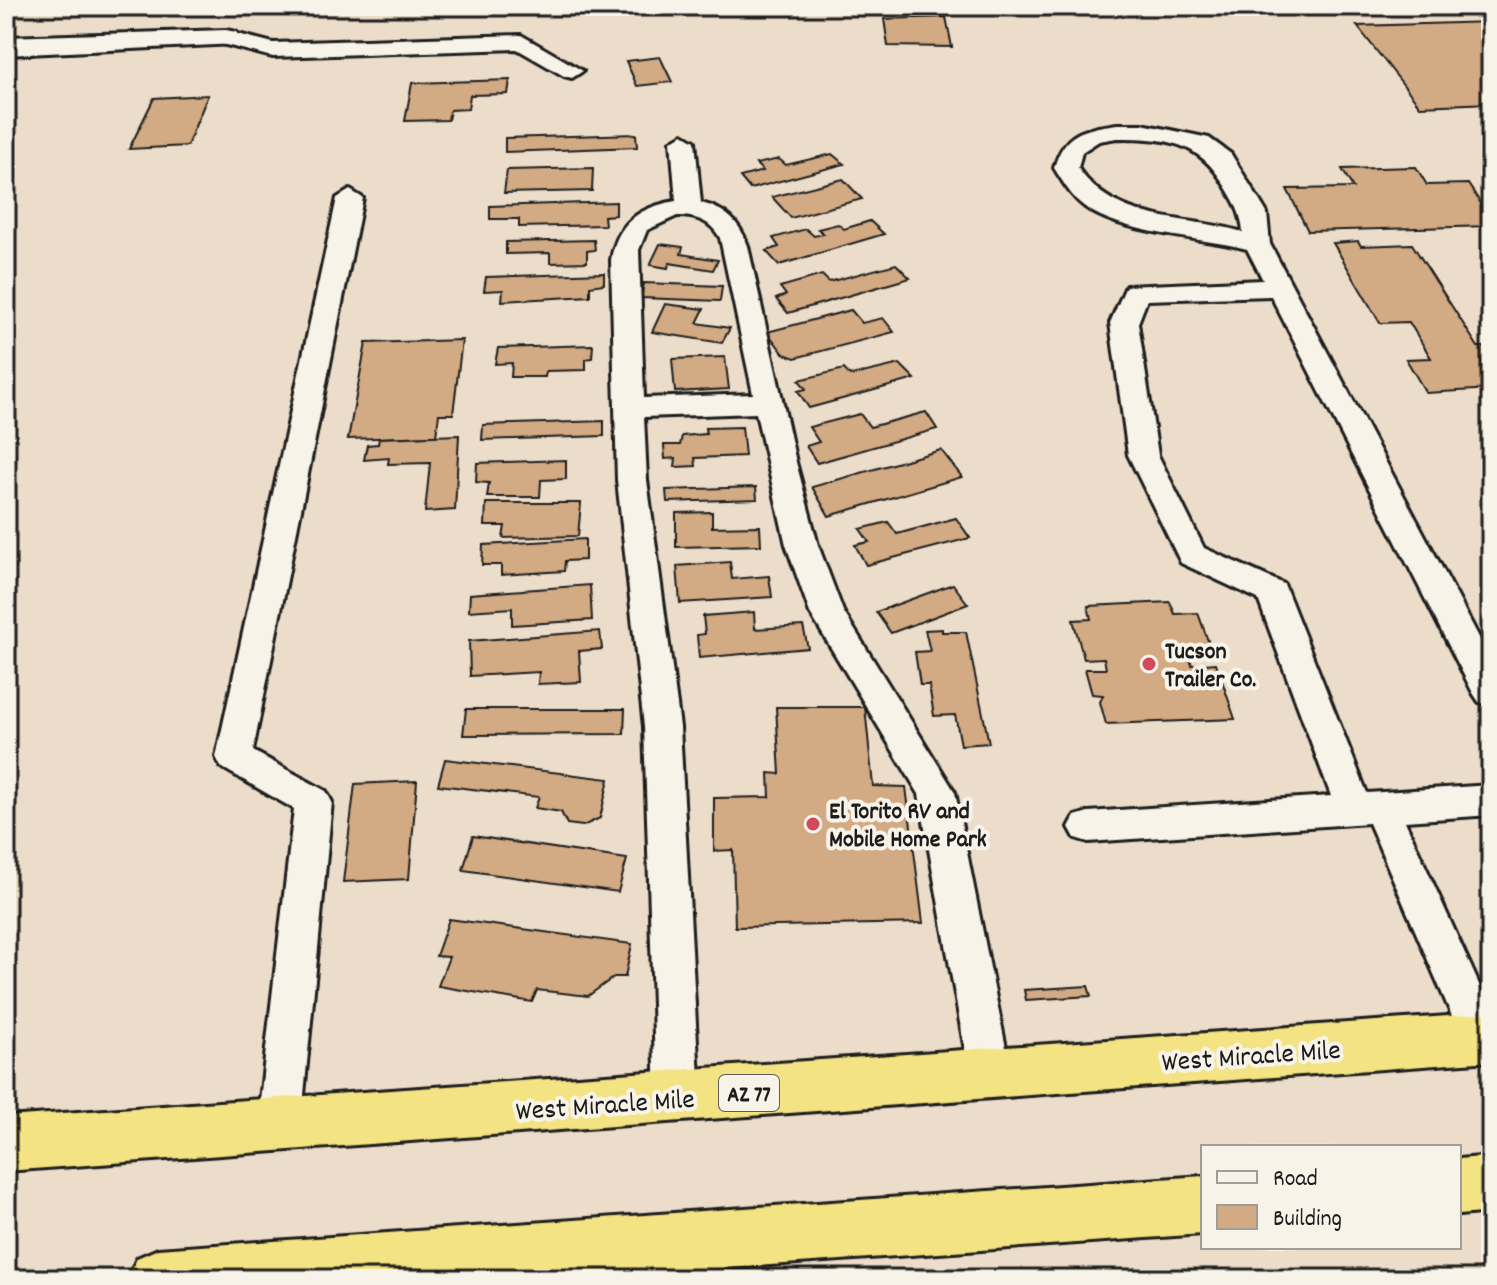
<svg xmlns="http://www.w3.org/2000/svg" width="1497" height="1285" viewBox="0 0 1497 1285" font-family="Dekko,sans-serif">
<rect width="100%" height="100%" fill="#f7f3e8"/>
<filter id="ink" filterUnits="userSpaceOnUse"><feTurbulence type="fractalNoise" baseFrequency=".0125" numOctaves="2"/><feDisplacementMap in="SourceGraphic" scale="16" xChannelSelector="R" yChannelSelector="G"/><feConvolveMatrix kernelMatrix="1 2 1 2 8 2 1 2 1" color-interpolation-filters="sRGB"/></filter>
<g filter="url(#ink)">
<path fill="#ecddca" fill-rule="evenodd" d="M 6,6 L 1491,6 L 1491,1279 L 6,1279 ZM 1203,1147 L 1459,1147 L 1459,1247 L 1203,1247 Z"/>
<g fill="#d2aa83" stroke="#1c1c1c" stroke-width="2">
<path d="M 946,17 L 952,47 L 888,46 L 884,19 Z"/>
<path d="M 1491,22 L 1491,103 L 1420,106 L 1357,26 Z"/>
<path d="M 660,57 L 672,82 L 637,86 L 626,61 Z"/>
<path d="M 510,80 L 508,94 L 470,95 L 468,109 L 450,110 L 448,120 L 405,121 L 412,83 Z"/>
<path d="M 208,95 L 187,146 L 129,149 L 154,98 Z"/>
<path d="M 636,134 L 637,147 L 505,152 L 505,138 Z"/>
<path d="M 832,154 L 844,164 L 750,189 L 740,177 L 763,171 L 756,164 L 779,159 L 786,165 Z"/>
<path d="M 1416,167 L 1427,185 L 1468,184 L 1491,219 L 1491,226 L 1308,231 L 1287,189 L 1353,188 L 1342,169 Z"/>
<path d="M 593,168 L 592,191 L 504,193 L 507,170 Z"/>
<path d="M 843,179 L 862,199 L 791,218 L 772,197 Z"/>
<path d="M 616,202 L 616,215 L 604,216 L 605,225 L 519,227 L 519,219 L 490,219 L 490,206 Z"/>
<path d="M 870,221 L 884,234 L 779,265 L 766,251 L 779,247 L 773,238 L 806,229 L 814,236 L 824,234 L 818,229 L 838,224 L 844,229 Z"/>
<path d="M 594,240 L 595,250 L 587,251 L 587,262 L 550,263 L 550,253 L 506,254 L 506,242 Z"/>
<path d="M 1358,241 L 1361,246 L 1412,244 L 1478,347 L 1491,347 L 1491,389 L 1426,393 L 1406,359 L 1431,358 L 1409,322 L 1380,323 L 1333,243 Z"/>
<path d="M 660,244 L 683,247 L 681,254 L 718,260 L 713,270 L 669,263 L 668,268 L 650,265 Z"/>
<path d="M 896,264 L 910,278 L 788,313 L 776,299 L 786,295 L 780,287 L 822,275 L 829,282 Z"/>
<path d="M 604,273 L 604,284 L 590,286 L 590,296 L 502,301 L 503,290 L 484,291 L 486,277 Z"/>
<path d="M 644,283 L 722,286 L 720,301 L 641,298 Z"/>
<path d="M 665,304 L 704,309 L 697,323 L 730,328 L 722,343 L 652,332 Z"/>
<path d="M 851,310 L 862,323 L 883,318 L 894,332 L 795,358 L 784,354 L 767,332 Z"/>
<path d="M 462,340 L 453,414 L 439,414 L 436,436 L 348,439 L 366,343 Z"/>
<path d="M 593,345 L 592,358 L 586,359 L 586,370 L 546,371 L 545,377 L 511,377 L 512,363 L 495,364 L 498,348 Z"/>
<path d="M 725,357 L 729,389 L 675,392 L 672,359 Z"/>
<path d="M 900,364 L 915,379 L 809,408 L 798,391 L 806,389 L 799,380 L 844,369 L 850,376 Z"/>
<path d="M 926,412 L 937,429 L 817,463 L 806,446 L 819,442 L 809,427 L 860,414 L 870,427 Z"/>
<path d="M 604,421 L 604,436 L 482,440 L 483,425 Z"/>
<path d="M 742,427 L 745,456 L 695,458 L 696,466 L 675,467 L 676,458 L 665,459 L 664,445 L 680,445 L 682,436 L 706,434 L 705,428 Z"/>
<path d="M 459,435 L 455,510 L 425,512 L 430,463 L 388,464 L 389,458 L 364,460 L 367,445 L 378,444 L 379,438 Z"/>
<path d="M 941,450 L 962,477 L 829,516 L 812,487 Z"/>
<path d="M 566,460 L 566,479 L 541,480 L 540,497 L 487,497 L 489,483 L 476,482 L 477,463 Z"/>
<path d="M 756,487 L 757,499 L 667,502 L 666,490 Z"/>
<path d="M 486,503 L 581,503 L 578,536 L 503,538 L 505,526 L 485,526 Z"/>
<path d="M 712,512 L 712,527 L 760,526 L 761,545 L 676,547 L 676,513 Z"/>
<path d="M 956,518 L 970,538 L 866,565 L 855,545 L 869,542 L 860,529 L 888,522 L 897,534 Z"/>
<path d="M 585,539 L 585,560 L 565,561 L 564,571 L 501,575 L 501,565 L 482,565 L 483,545 Z"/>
<path d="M 730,562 L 732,579 L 769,576 L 772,597 L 680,603 L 677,566 Z"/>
<path d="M 953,584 L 968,604 L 891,633 L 876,612 Z"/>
<path d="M 590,585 L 592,620 L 512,625 L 512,608 L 469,611 L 470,594 Z"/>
<path d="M 1170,602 L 1175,614 L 1198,613 L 1212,652 L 1188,653 L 1192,665 L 1216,663 L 1235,719 L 1106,724 L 1100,702 L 1103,695 L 1092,694 L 1085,669 L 1106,669 L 1104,658 L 1084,659 L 1073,620 L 1091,619 L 1088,606 Z"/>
<path d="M 754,612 L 755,629 L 803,626 L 808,648 L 699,658 L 697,635 L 705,634 L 703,616 Z"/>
<path d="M 942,629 L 942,632 L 966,632 L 989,743 L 961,745 L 955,715 L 934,716 L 929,685 L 920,685 L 915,652 L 930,651 L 925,630 Z"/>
<path d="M 600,631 L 602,649 L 579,651 L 581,682 L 538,684 L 539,672 L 470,676 L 469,641 Z"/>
<path d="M 776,707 L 865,707 L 873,786 L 906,787 L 923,923 L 735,927 L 733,850 L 714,851 L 714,798 L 770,797 L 769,773 L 780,774 Z"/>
<path d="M 466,709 L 625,709 L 624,734 L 463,735 Z"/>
<path d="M 445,759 L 609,779 L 600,818 L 583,826 L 567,824 L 561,812 L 535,808 L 539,797 L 438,785 Z"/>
<path d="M 417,781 L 409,879 L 343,882 L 355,784 Z"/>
<path d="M 473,836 L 627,859 L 618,892 L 463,870 Z"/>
<path d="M 449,919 L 632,944 L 625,977 L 614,977 L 588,996 L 537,990 L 532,1002 L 438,986 L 449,957 L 436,956 Z"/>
<path d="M 1088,986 L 1091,996 L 1026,1000 L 1024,990 Z"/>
</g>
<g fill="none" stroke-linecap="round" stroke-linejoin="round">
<g stroke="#1c1c1c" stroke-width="6">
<g id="lane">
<path d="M 226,31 L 273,43 L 521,35 L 583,71 L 572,78 L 564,76 L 517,49 L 273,57 L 218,43 L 215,38 Z"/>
<path d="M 1117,124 L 1142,124 L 1209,138 L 1231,154 L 1267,213 L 1270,244 L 1491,660 L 1491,706 L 1479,702 L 1473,693 L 1271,296 L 1147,300 L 1138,323 L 1158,455 L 1204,548 L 1284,584 L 1367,793 L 1491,785 L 1491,815 L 1405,821 L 1491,1011 L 1491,1054 L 1482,1057 L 1467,1051 L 1369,823 L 1088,842 L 1075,838 L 1069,827 L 1075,816 L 1088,812 L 1331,796 L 1258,599 L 1181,563 L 1128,455 L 1110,323 L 1126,286 L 1263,280 L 1247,249 C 1200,237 1122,234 1085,207 C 1071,197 1063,182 1054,168 C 1064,132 1083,129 1117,124 ZM 1117,138 C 1166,138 1199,141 1225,186 C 1235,202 1241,213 1243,232 C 1185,215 1115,224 1078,168 L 1082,152 L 1099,141 Z"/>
<path d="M 683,134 L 695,141 L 701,203 C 726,209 740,222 748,246 L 796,462 L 818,545 L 843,611 L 955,792 L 1011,1073 L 1005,1087 L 990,1093 L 975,1087 L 969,1073 L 919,794 L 810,613 L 786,545 L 756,413 L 644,417 L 647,480 L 680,727 L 700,1098 L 693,1112 L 678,1118 L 663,1112 L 656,1098 L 644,727 L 617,480 L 611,260 C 617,222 640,207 676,201 L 671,141 ZM 677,216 C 696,216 711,221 720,238 L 753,394 L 644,398 L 639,250 L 647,230 Z"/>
<path d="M 350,190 L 363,198 L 253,751 L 326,791 L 332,802 L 301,1126 L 294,1141 L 279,1147 L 264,1141 L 257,1126 L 294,809 L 221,767 L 216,757 L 337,198 Z"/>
</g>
</g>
<g stroke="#1c1c1c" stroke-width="6">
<path id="street" d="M 226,30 L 236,32 L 240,38 L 236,44 L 6,55 L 6,37 Z"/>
</g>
<g stroke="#1c1c1c" stroke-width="6">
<g id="highway">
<path d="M 1491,1013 L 1491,1061 L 6,1171 L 6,1117 Z"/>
<path d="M 1491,1156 L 1491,1212 L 1459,1215 L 1459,1159 Z"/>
<path d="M 1203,1176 L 1203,1234 L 576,1279 L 128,1279 L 137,1258 L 158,1249 Z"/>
</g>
</g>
<use href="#lane" fill="#f7f3e8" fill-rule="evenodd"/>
<use href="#street" fill="#f7f3e8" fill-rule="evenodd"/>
<use href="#highway" fill="#f4e382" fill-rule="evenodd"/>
</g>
</g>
<g fill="#d1495b" stroke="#f7f3e8" stroke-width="3">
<circle cx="1149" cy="664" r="8"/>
<circle cx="813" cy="824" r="8"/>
</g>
<g text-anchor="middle" stroke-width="8" stroke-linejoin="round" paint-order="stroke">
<rect fill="#f7f3e8" stroke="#5e5c59" stroke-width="2" x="719" y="1075" width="60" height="36" rx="6"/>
<g font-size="22" font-weight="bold" fill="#1c1c1c">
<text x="749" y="1101">AZ 77</text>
</g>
<g font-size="24" font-weight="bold" fill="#1c1c1c" stroke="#f7f3e8" text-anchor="start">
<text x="1165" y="658">Tucson<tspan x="1165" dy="28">Trailer Co.</tspan></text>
<text x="829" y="818">El Torito RV and<tspan x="829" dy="28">Mobile Home Park</tspan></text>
</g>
<g font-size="28" fill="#1c1c1c" stroke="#f7f3e8">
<text transform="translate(1251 1054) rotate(-4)" y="10">West Miracle Mile</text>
<text transform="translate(605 1103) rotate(-4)" y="10">West Miracle Mile</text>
</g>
</g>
<rect width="1497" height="1285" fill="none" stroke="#f7f3e8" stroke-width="32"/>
<rect x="16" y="16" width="1465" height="1253" fill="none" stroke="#1c1c1c" stroke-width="3" filter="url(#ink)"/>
<rect x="1201" y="1145" width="260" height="104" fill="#f7f3e8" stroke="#9f9d96" stroke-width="2"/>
<rect x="1217" y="1171" width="40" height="12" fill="#f7f3e8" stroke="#9f9d96" stroke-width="2"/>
<text x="1273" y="1185" font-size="24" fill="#1c1c1c">Road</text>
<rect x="1217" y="1205" width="40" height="24" fill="#d2aa83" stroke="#9f9d96" stroke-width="2"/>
<text x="1273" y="1225" font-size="24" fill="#1c1c1c">Building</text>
</svg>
